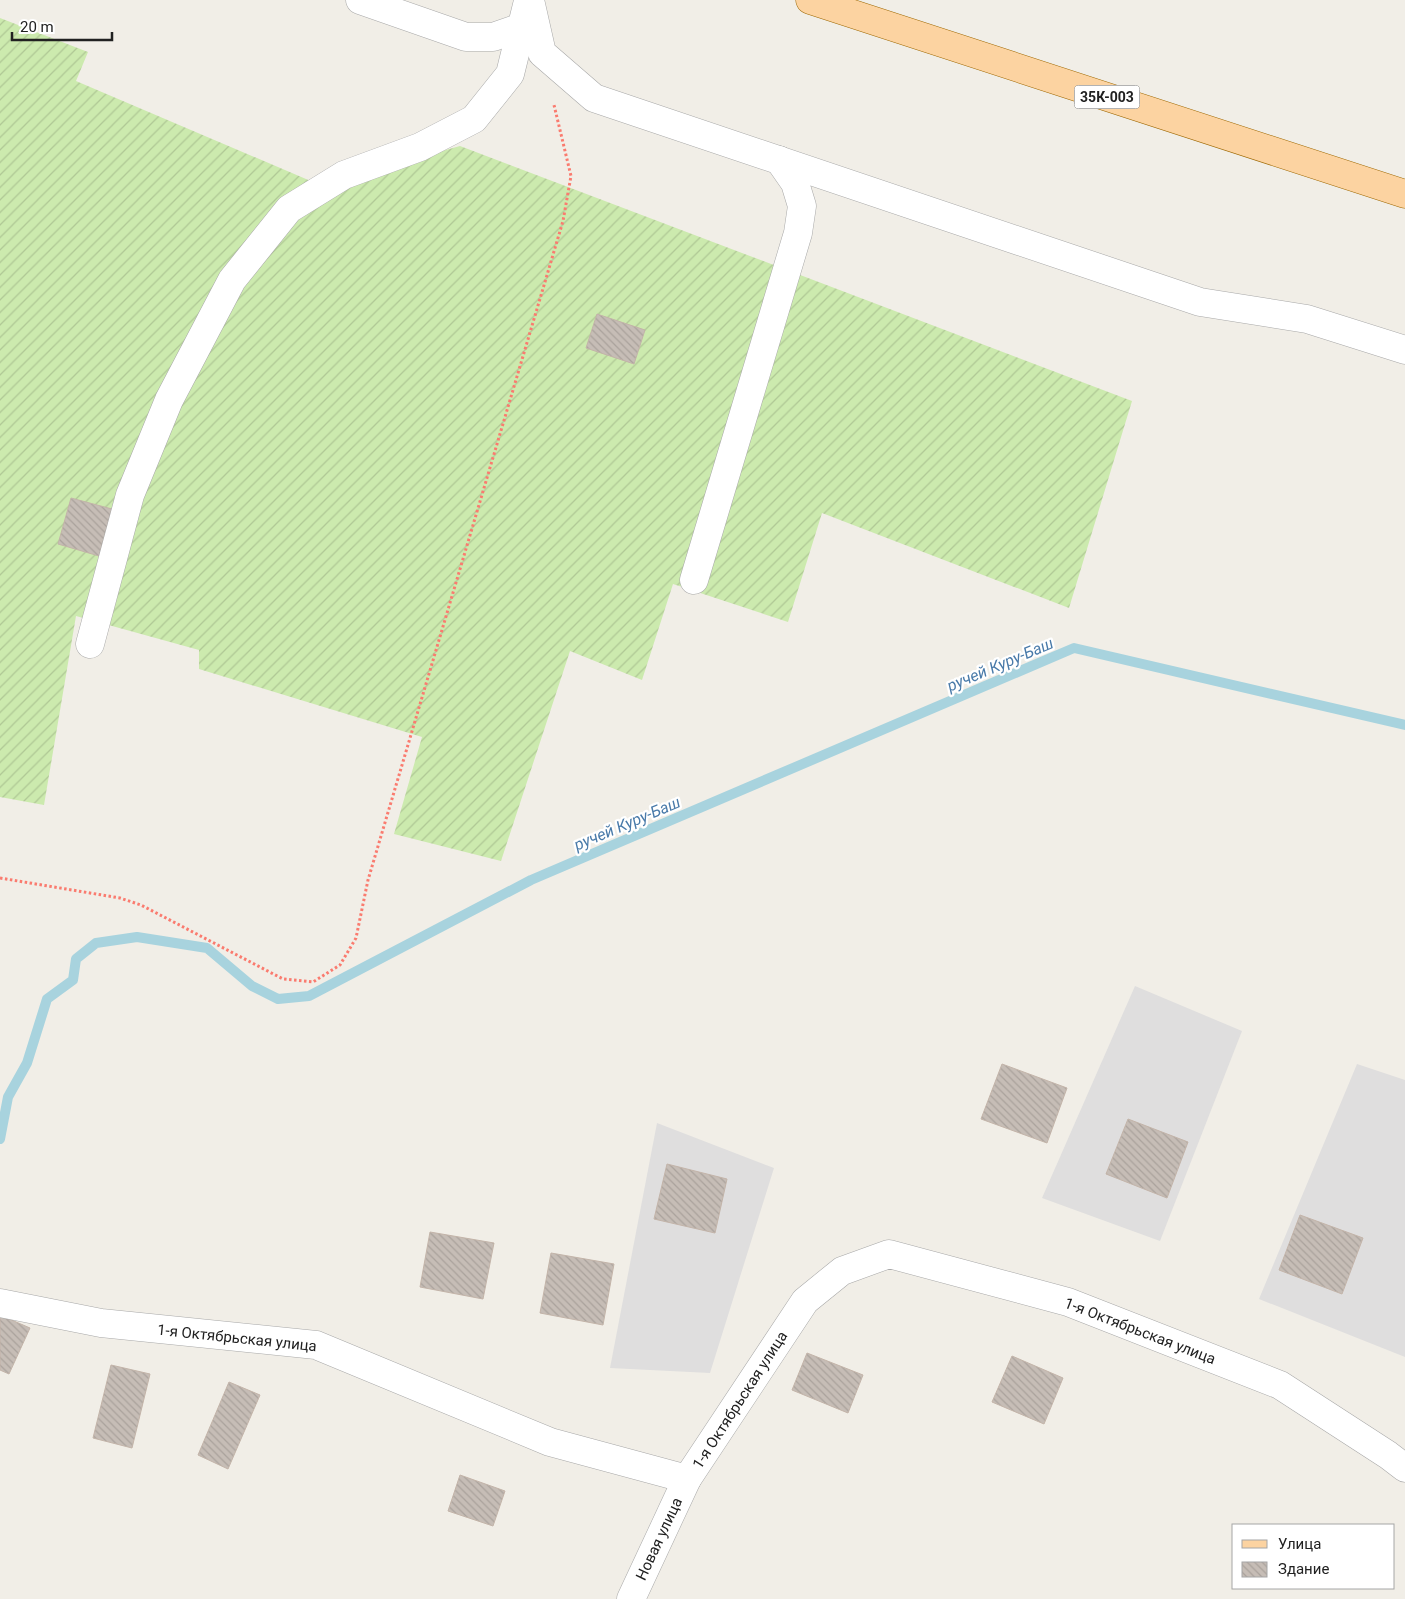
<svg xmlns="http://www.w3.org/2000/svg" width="1405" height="1599" viewBox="0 0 1405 1599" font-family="Roboto,sans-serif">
<defs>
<pattern id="garden-furrows" width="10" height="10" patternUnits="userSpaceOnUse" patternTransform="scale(1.25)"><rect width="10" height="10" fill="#cceaae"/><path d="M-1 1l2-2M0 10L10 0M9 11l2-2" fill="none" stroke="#afc895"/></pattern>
<pattern id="building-back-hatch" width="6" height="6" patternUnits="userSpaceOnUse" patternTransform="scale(1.25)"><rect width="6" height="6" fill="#c6bdb6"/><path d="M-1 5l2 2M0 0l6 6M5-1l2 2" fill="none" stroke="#aaa29c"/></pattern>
</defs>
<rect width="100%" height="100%" fill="#f1eee7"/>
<g fill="#dfdede">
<path d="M 1135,986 L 1242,1031 L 1160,1241 L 1042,1198 Z"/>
<path d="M 1357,1064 L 1405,1080 L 1405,1357 L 1259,1299 Z"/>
<path d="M 657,1123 L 774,1168 L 710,1373 L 610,1368 Z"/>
</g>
<path fill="url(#garden-furrows)" d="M 0,18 L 88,52 L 76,81 L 320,185 L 460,146 L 1132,401 L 1069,608 L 822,513 L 788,622 L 673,584 L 642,680 L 570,651 L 501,861 L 394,834 L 422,737 L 199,669 L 199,650 L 76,616 L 44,805 L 0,797 Z"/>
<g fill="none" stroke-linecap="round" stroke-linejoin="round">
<path stroke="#a8d3de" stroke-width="10" d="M 0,1139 L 8,1097 L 27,1063 L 47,999 L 73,980 L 76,959 L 96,943 L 137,937 L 207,948 L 252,986 L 278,999 L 309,996 L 531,880 L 1074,648 L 1405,725"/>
</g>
<g fill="url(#building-back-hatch)" stroke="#c3b4a9">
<path d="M 597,314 L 645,330 L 634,364 L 586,348 Z"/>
<path d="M 71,498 L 112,509 L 99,556 L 58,544 Z"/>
<path d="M 1002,1064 L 1067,1088 L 1047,1143 L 981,1119 Z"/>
<path d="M 1128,1119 L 1188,1142 L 1167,1198 L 1106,1174 Z"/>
<path d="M 667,1164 L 727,1179 L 715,1233 L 654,1219 Z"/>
<path d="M 1300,1215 L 1363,1238 L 1342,1294 L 1279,1270 Z"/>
<path d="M 430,1232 L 494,1243 L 483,1299 L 420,1287 Z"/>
<path d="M 551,1253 L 614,1264 L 603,1325 L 540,1313 Z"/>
<path d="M 0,1315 L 30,1328 L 9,1374 L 0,1370 Z"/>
<path d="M 807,1353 L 863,1375 L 848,1413 L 792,1390 Z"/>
<path d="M 1012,1356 L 1063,1378 L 1044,1424 L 992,1402 Z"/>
<path d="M 111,1365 L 150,1374 L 132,1448 L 93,1438 Z"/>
<path d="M 229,1382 L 260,1395 L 228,1469 L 198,1455 Z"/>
<path d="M 460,1475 L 505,1491 L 493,1526 L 448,1511 Z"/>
</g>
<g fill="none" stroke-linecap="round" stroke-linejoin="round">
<g stroke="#a8a8a8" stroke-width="29">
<g id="minor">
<path d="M 360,0 L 466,37 L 493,37 L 522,27"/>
<path d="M 530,0 L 542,53 L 594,98 L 1200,302 L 1307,319 L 1405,350"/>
<path d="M 694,580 L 798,233 L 802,206 L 795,183 L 779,160"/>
<path d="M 90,644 L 130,495 L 169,400 L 232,280 L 289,209 L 344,175 L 420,147 L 474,119 L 510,74 L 528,1"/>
<path d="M 0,1303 L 101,1323 L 316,1345 L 550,1442 L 687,1479 L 805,1301 L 842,1271 L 889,1254 L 1068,1302 L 1280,1385 L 1388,1455 L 1405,1468"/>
<path d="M 631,1599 L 687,1479"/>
</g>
</g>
<g stroke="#9d6700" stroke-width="29">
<path id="major" d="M 810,0 L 1405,194"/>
</g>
<path stroke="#fa7b6f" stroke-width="3" stroke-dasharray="2.5 2.5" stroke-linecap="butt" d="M 0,878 L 120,898 L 141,905 L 283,979 L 313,982 L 340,965 L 356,938 L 368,880 L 563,221 L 571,176 L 554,105"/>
<use href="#minor" stroke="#fff" stroke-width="28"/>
<use href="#major" stroke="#fcd3a1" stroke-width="28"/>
</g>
<g text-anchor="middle" stroke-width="4.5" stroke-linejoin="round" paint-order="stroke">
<rect fill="#fff" stroke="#646464" stroke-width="1" x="1074.5" y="85.5" width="65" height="23" rx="4"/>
<g font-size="14" font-weight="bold" fill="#212121">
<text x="1107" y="102">35К-003</text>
</g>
<g font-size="15" fill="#212121" stroke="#fff">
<text transform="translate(1140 1331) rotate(21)" y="5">1-я Октябрьская улица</text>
<text transform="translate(237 1338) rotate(6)" y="5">1-я Октябрьская улица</text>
<text transform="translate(740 1400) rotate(-57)" y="5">1-я Октябрьская улица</text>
<text transform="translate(659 1539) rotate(-65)" y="5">Новая улица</text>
</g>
<g font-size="16" font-style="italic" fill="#497aa9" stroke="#fff">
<text transform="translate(1000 664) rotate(-23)" y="6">ручей Куру-Баш</text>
<text transform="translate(627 823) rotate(-23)" y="6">ручей Куру-Баш</text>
</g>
</g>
<rect x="1232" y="1524" width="162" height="65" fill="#ffffff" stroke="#a6a6a6"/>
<rect x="1242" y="1540" width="25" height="8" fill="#fcd3a1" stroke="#a6a6a6"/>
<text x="1278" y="1549" font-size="15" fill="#212121">Улица</text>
<rect x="1242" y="1562" width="25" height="15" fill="url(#building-back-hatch)" stroke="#a6a6a6"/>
<text x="1278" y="1574" font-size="15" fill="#212121">Здание</text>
<path d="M12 32v8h100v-8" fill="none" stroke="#212121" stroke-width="2.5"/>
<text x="20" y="32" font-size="15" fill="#212121" stroke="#ffffff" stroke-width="4" paint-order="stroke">20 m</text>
</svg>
